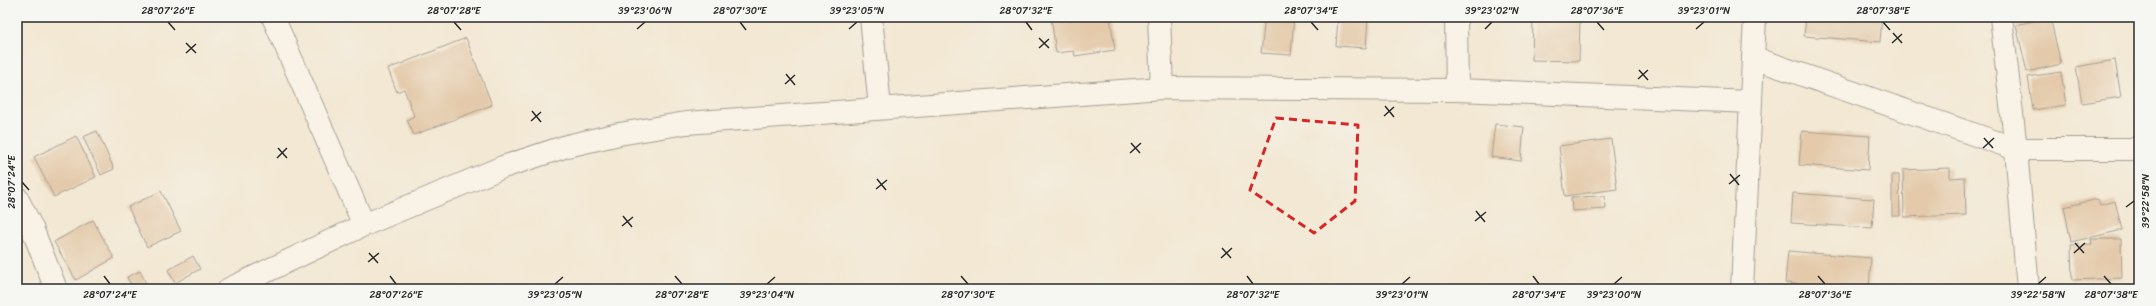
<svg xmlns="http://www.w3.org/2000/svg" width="2156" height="306" viewBox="0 0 2156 306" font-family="Sriracha,sans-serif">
<rect width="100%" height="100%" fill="#f6f6f2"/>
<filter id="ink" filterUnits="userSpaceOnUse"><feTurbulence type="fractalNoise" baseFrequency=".025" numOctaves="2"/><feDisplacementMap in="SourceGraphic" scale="8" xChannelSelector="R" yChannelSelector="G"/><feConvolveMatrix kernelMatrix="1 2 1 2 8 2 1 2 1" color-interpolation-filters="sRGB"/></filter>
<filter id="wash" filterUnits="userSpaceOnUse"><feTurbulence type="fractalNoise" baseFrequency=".012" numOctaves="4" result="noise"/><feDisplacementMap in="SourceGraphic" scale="16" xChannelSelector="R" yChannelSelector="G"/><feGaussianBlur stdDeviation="0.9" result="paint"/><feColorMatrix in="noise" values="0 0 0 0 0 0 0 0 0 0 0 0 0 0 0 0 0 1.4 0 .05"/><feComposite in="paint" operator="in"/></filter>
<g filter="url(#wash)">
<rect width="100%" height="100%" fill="#f2e8d3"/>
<g id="blocks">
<g fill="#d3a77a">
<path d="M 1051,17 L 1110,17 L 1115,50 L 1075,56 L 1074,51 L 1056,53 Z"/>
<path d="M 1265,17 L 1294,17 L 1291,55 L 1261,53 Z"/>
<path d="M 1338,17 L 1368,17 L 1366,48 L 1336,46 Z"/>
<path d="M 1533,17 L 1580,17 L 1579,61 L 1532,60 Z"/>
<path d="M 1806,17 L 1882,17 L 1880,42 L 1804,36 Z"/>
<path d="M 2050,17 L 2061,64 L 2027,72 L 2016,25 Z"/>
<path d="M 466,38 L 492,105 L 414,135 L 407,120 L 414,116 L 404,89 L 397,92 L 388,69 Z"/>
<path d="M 2115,60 L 2121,97 L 2082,103 L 2076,67 Z"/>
<path d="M 2061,72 L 2066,105 L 2033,110 L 2028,77 Z"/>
<path d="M 1495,124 L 1524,127 L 1521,161 L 1491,157 Z"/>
<path d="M 97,131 L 114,169 L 101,175 L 83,137 Z"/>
<path d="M 1802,131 L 1870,136 L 1868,170 L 1799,165 Z"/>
<path d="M 76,136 L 96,177 L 54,197 L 34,157 Z"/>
<path d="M 1611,139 L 1617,189 L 1565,196 L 1559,146 Z"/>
<path d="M 1950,168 L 1950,178 L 1965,177 L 1966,215 L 1904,217 L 1903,170 Z"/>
<path d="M 1892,175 L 1899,175 L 1900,216 L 1892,216 Z"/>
<path d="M 161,191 L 181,231 L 147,247 L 128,207 Z"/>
<path d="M 1793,193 L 1874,199 L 1872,228 L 1791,223 Z"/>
<path d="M 1605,196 L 1606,209 L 1572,211 L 1571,197 Z"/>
<path d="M 2098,199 L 2100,205 L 2115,201 L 2122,230 L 2071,242 L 2064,207 Z"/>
<path d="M 93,220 L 114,258 L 76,280 L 54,242 Z"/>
<path d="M 2091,239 L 2121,239 L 2122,278 L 2072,280 L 2071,245 L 2092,244 Z"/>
<path d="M 1788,251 L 1871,258 L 1869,289 L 1785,283 Z"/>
<path d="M 193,256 L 200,269 L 175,283 L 168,270 Z"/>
<path d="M 140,271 L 149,289 L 133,289 L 127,277 Z"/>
<path d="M 1973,287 L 1973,289 L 1957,289 L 1957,288 Z"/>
</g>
</g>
</g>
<g filter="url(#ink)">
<use href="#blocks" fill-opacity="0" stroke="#494744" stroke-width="1"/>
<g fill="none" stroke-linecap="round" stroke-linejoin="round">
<g stroke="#494744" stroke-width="24">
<g id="minor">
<path d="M 273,17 L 364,225"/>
<path d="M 871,17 L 880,108"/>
<path d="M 1159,17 L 1162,88"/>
<path d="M 1456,17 L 1457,90"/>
<path d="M 2001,17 L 2016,149 L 2028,289"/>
<path d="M 1754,58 L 2016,149 L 2139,149"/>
<path d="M 17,198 L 32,228 L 56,289"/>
<path d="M 229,289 L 364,225 L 503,167 L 567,146 L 619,134 L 686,123 L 1162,88 L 1457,90 L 1751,102"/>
<path d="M 1742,289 L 1755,17"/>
</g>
</g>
<use href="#minor" stroke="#fff" stroke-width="22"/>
</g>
</g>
<path d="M0 0H2156V306H0ZM 1276,118 L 1358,125 L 1355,201 L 1314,233 L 1250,190 Z" fill="#f2e8d3" fill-opacity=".55" fill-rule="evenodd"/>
<path fill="none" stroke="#d62828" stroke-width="3" stroke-dasharray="8 5" stroke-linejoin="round" d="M 1276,118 L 1358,125 L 1355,201 L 1314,233 L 1250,190 Z"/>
<path fill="none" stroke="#2b2b2b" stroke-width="1.5" d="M 168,22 L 175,30M 454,22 L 461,30M 740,22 L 746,30M 1026,22 L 1032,30M 1311,22 L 1318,30M 1597,22 L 1604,30M 1883,22 L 1890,30M 637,29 L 645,22M 849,29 L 857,22M 1485,29 L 1492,22M 1696,29 L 1704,22M 1893,33 L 1902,43M 1039,38 L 1049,48M 186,43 L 196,53M 1892,43 L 1902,34M 1039,48 L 1049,39M 186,53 L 196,44M 1639,70 L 1648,80M 786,74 L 795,85M 1638,79 L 1648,70M 785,84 L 795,75M 1385,106 L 1394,117M 532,111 L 541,122M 1384,116 L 1394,107M 531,121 L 541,112M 1984,138 L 1993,148M 1131,143 L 1140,153M 278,148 L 287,158M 1983,148 L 1994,138M 1130,153 L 1141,143M 277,158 L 287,148M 1730,174 L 1739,185M 877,179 L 886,190M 22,182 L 29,190M 1729,184 L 1740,175M 876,189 L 887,180M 2126,207 L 2134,201M 1476,211 L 1485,222M 623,216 L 632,227M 1475,221 L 1486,212M 622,226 L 633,217M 2075,243 L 2084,253M 1222,248 L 1231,258M 369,253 L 378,263M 2074,253 L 2085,243M 1221,258 L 1232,248M 368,262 L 379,253M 104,276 L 110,284M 390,276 L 396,284M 675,276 L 682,284M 961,276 L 968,284M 1247,276 L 1253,284M 1533,276 L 1539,284M 1818,276 L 1825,284M 2104,276 L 2111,284M 555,284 L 563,277M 767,284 L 775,277M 1402,284 L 1410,277M 1614,284 L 1622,277M 2038,284 L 2046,277"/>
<rect width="2156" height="306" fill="none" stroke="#f6f6f2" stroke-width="44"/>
<rect x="22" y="22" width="2112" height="262" fill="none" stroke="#2b2b2b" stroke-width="1.5"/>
<g font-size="10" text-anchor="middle" fill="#2b2b2b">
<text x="168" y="14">28°07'26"E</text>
<text x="454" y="14">28°07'28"E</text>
<text x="645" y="14">39°23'06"N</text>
<text x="740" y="14">28°07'30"E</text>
<text x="857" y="14">39°23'05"N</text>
<text x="1026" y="14">28°07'32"E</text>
<text x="1311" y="14">28°07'34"E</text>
<text x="1492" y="14">39°23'02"N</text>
<text x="1597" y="14">28°07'36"E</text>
<text x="1704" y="14">39°23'01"N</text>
<text x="1883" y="14">28°07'38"E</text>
<text transform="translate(11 182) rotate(-90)" y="4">28°07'24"E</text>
<text transform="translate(2145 201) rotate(-90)" y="4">39°22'58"N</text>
<text x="110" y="298">28°07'24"E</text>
<text x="396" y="298">28°07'26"E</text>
<text x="555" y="298">39°23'05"N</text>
<text x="682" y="298">28°07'28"E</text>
<text x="767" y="298">39°23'04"N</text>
<text x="968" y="298">28°07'30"E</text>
<text x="1253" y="298">28°07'32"E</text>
<text x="1402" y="298">39°23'01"N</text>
<text x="1539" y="298">28°07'34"E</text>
<text x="1614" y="298">39°23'00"N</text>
<text x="1825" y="298">28°07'36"E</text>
<text x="2038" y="298">39°22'58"N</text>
<text x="2111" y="298">28°07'38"E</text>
</g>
</svg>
